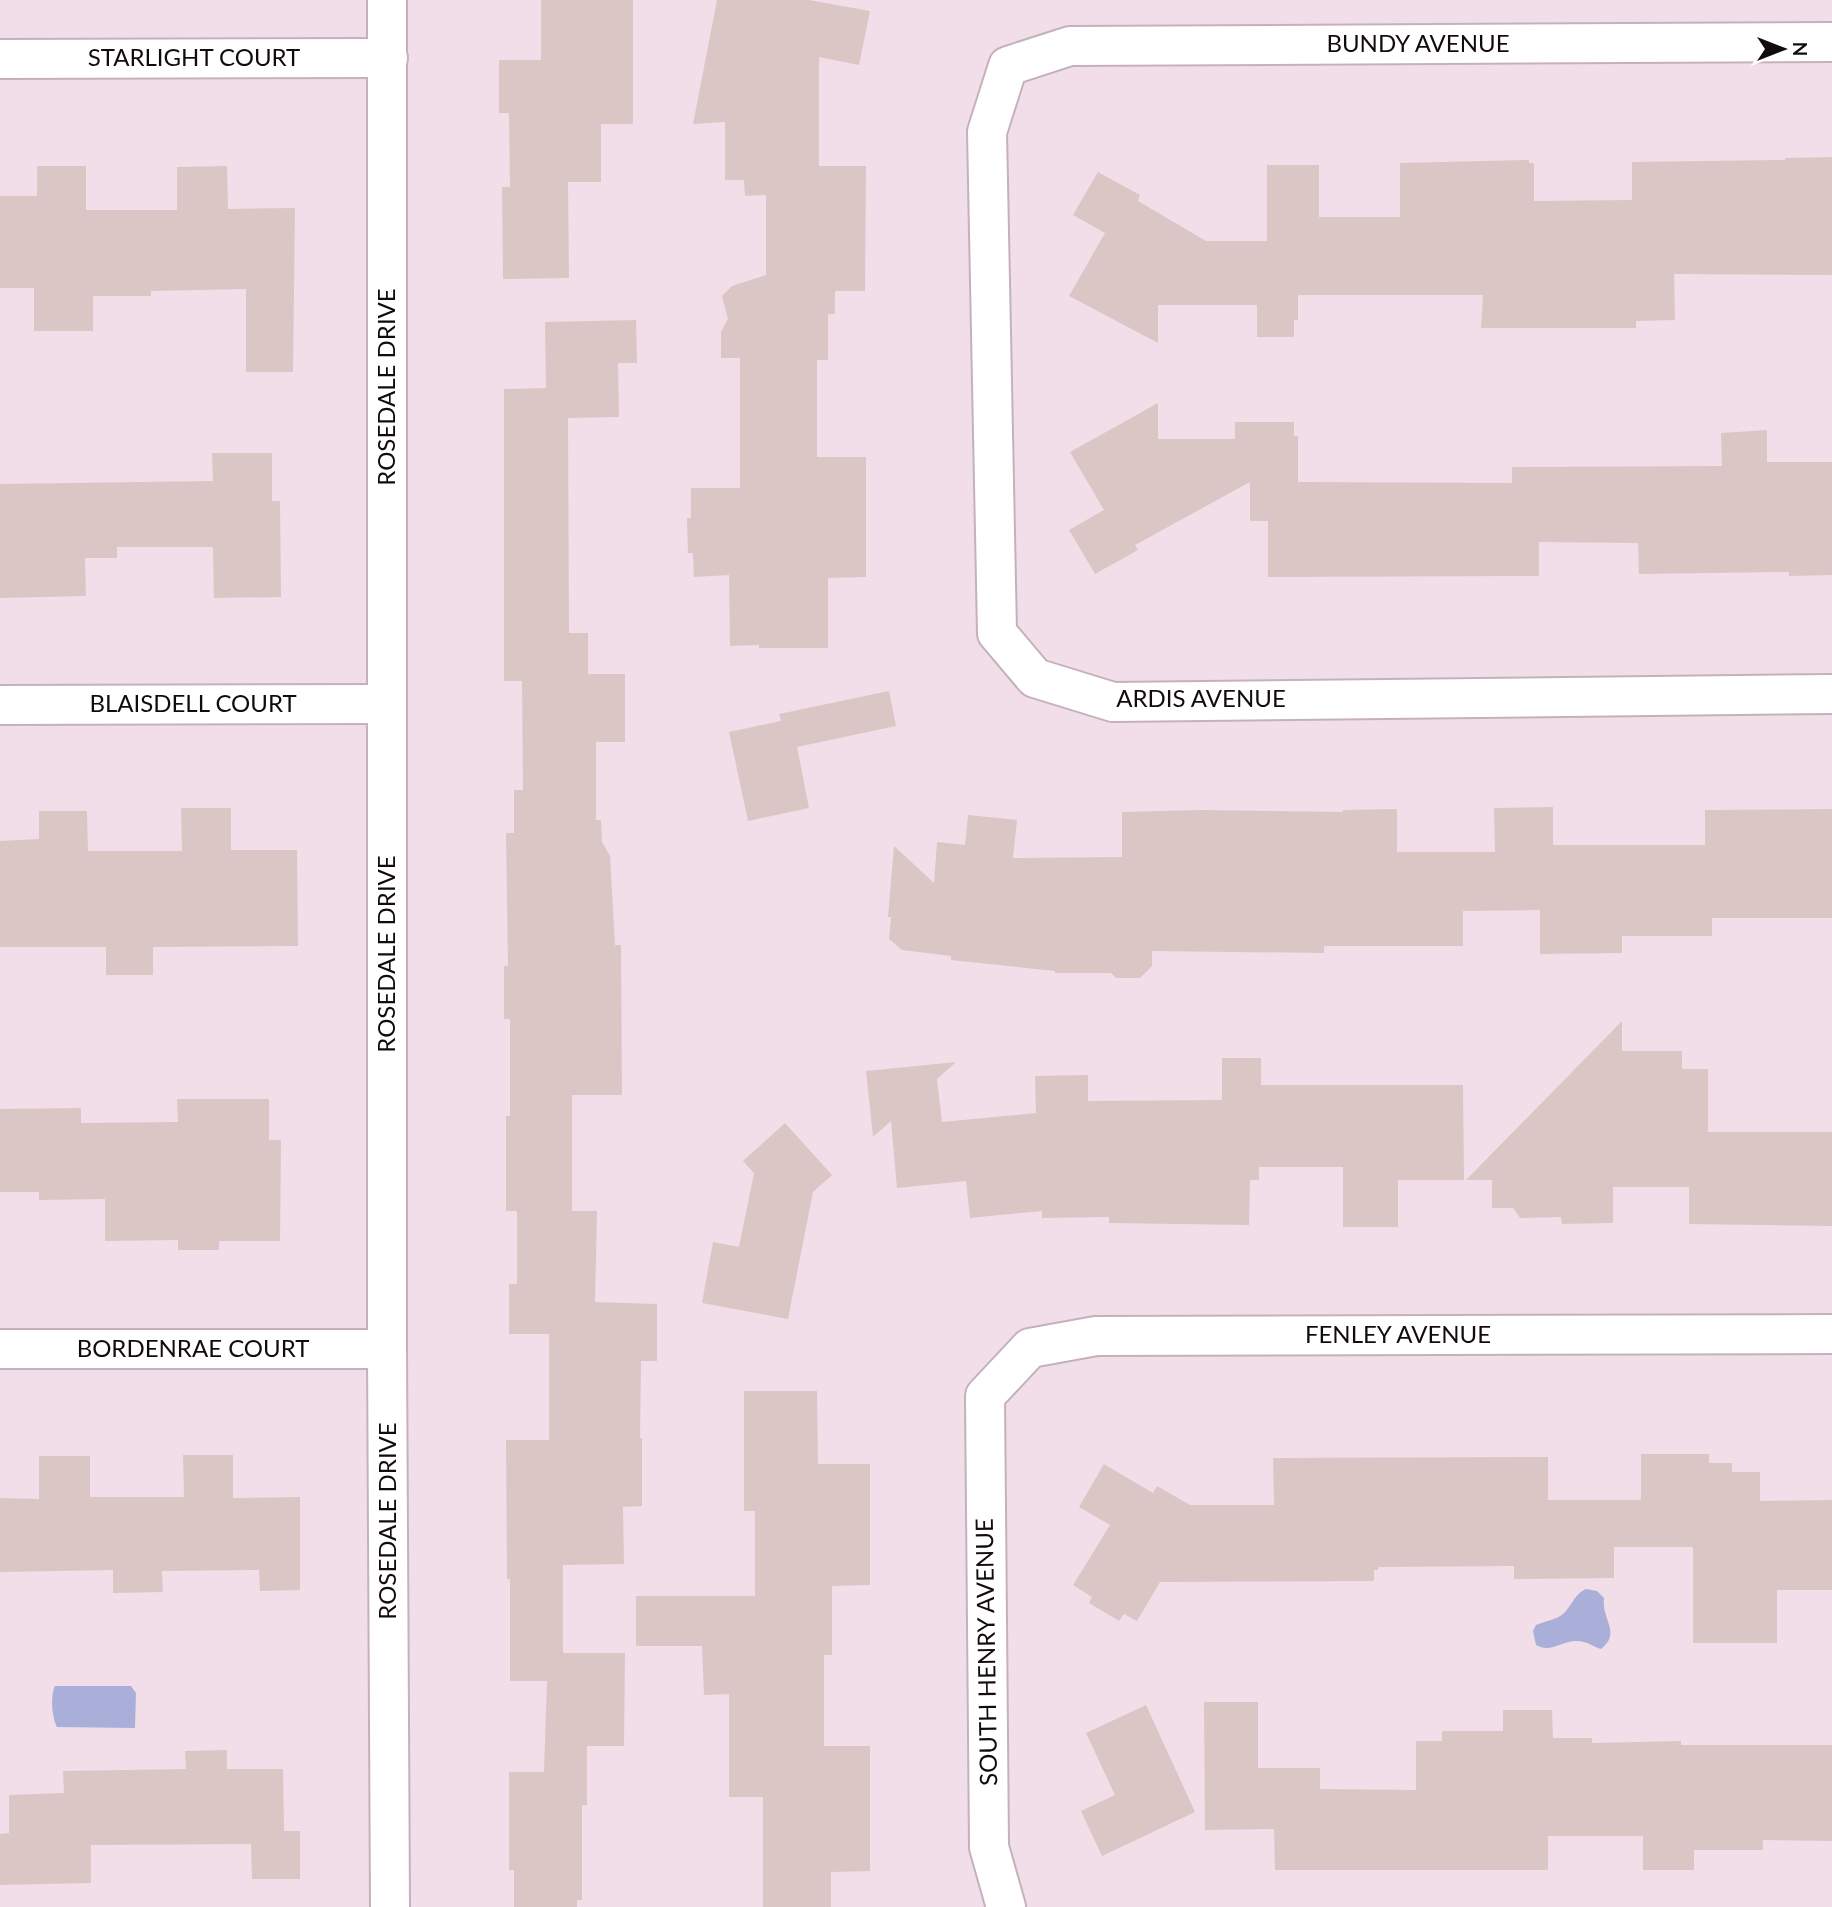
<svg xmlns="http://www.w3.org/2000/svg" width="1832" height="1907" viewBox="0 0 1832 1907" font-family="Lato,sans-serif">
<rect width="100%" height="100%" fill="#f1dee8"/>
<g fill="#aaafd9">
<path d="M 1586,1589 L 1597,1591 L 1604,1598 C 1601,1619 1622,1633 1601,1649 C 1592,1646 1585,1640 1575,1641 C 1560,1642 1550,1653 1536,1645 L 1533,1631 L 1536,1625 C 1545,1621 1556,1620 1563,1614 C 1572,1606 1575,1593 1586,1589 Z"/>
<path d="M 55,1686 L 131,1686 L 136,1693 L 135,1728 L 57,1727 C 52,1718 50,1696 55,1686 Z"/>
</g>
<g fill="#dbc6c6">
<path d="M 541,0 L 633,0 L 633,124 L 601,124 L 601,182 L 568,182 L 569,278 L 503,279 L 502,187 L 510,187 L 509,113 L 499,113 L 499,60 L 541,60 Z"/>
<path d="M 717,0 L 809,0 L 870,11 L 859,65 L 819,57 L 819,166 L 866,166 L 865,291 L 835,291 L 835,314 L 828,314 L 828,360 L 817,360 L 817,457 L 866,457 L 866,577 L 828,578 L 828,648 L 759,648 L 759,645 L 730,646 L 729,575 L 694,577 L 693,553 L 688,553 L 687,518 L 691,518 L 691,488 L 740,488 L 740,358 L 721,358 L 721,332 L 728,319 L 722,296 L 732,286 L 766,275 L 766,195 L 745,196 L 744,180 L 725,180 L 725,122 L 693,124 Z"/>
<path d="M 1832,157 L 1832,275 L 1674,274 L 1675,320 L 1636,321 L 1636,328 L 1481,328 L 1483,295 L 1298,295 L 1298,320 L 1294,320 L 1294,337 L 1257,337 L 1257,305 L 1158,305 L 1158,343 L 1069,296 L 1105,233 L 1073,215 L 1098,172 L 1140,195 L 1138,201 L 1206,241 L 1267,241 L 1267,165 L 1319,165 L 1319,217 L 1400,217 L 1400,163 L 1529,160 L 1529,163 L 1534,163 L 1534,201 L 1632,200 L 1632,162 L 1785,160 L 1785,158 Z"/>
<path d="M 37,166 L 86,166 L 86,210 L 177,210 L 177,167 L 227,166 L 228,209 L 295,208 L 293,372 L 246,372 L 246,289 L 151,291 L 151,296 L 93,296 L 93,331 L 34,331 L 34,288 L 0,288 L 0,196 L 37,196 Z"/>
<path d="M 636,320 L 637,363 L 618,363 L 619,417 L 568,418 L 569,633 L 588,633 L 588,674 L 625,674 L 625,742 L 596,742 L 596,820 L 601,820 L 602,842 L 610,856 L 615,945 L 621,945 L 622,1095 L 572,1095 L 572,1211 L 597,1211 L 595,1302 L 657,1304 L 657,1361 L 641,1361 L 640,1438 L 642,1438 L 642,1506 L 623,1507 L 624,1564 L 563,1565 L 563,1653 L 625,1653 L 624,1746 L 587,1746 L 587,1805 L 582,1805 L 582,1900 L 577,1900 L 577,1907 L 514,1907 L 514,1870 L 509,1870 L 509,1772 L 544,1772 L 547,1681 L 510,1681 L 510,1579 L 507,1579 L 506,1440 L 549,1440 L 549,1334 L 509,1334 L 509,1284 L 517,1284 L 517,1211 L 506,1211 L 506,1116 L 510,1116 L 510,1019 L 504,1019 L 504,966 L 508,966 L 506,833 L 514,833 L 514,790 L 523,790 L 522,681 L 504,681 L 504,389 L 546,388 L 545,322 Z"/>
<path d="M 1158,403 L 1158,439 L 1235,439 L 1235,422 L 1294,422 L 1294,436 L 1298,436 L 1298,482 L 1512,483 L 1512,467 L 1722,466 L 1721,433 L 1767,430 L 1767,462 L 1832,462 L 1832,575 L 1789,576 L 1789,572 L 1639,574 L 1638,543 L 1539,542 L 1539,576 L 1268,577 L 1268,521 L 1250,521 L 1250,482 L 1135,545 L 1138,550 L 1095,574 L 1069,530 L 1104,510 L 1070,452 Z"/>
<path d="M 212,453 L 272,453 L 272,501 L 280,501 L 281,597 L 214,598 L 213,547 L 117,547 L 117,558 L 85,558 L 86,596 L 0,598 L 0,484 L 213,481 Z"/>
<path d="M 889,691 L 896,726 L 797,747 L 809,808 L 748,821 L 729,732 L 781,721 L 779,714 Z"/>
<path d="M 1553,807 L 1553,845 L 1705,845 L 1705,810 L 1832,809 L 1832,918 L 1712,918 L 1712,936 L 1622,936 L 1622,953 L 1540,954 L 1540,910 L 1463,911 L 1463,946 L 1324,946 L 1324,953 L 1152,951 L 1152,966 L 1140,978 L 1116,978 L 1111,973 L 1055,973 L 1055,971 L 951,960 L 951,956 L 902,950 L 889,939 L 891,917 L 888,917 L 894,846 L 934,883 L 937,842 L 965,845 L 968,815 L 1017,820 L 1013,858 L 1122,857 L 1122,812 L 1201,810 L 1343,812 L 1343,810 L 1397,809 L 1397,852 L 1495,852 L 1494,808 Z"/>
<path d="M 181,808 L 231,808 L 231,850 L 297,850 L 298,946 L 153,947 L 153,975 L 106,975 L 106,947 L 0,947 L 0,841 L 39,839 L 39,811 L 87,811 L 88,851 L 182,851 Z"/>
<path d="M 1622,1021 L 1622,1051 L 1682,1051 L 1682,1069 L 1708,1069 L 1708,1132 L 1832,1132 L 1832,1226 L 1689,1224 L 1689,1187 L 1613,1187 L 1613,1223 L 1562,1224 L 1561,1217 L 1520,1218 L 1513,1208 L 1492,1208 L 1492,1180 L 1466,1180 Z"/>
<path d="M 1222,1058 L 1261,1058 L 1261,1085 L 1463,1085 L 1464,1180 L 1398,1180 L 1398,1227 L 1343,1227 L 1343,1167 L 1259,1167 L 1259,1180 L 1250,1180 L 1249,1225 L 1109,1223 L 1109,1217 L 1042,1218 L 1042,1211 L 970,1218 L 966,1181 L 897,1188 L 891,1121 L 873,1137 L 866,1071 L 956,1062 L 937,1079 L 942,1122 L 1036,1113 L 1035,1076 L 1088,1075 L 1088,1101 L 1222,1100 Z"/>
<path d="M 177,1099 L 269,1099 L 269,1140 L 281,1140 L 280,1241 L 219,1241 L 219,1250 L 178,1250 L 178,1240 L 105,1241 L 105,1199 L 39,1200 L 39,1192 L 0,1192 L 0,1109 L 81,1108 L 81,1123 L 178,1122 Z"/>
<path d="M 785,1123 L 832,1175 L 813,1192 L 788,1319 L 702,1303 L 713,1242 L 739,1247 L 754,1173 L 743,1161 Z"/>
<path d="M 744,1391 L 817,1391 L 818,1464 L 870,1464 L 870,1585 L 832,1586 L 832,1655 L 824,1655 L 824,1746 L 870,1746 L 870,1871 L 831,1872 L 831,1907 L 763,1907 L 763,1797 L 729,1797 L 729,1694 L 704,1695 L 702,1646 L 636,1646 L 636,1596 L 755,1596 L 755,1511 L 744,1511 Z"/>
<path d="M 1641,1454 L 1709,1454 L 1709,1463 L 1732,1463 L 1732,1472 L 1760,1472 L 1760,1501 L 1832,1500 L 1832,1590 L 1777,1590 L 1777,1643 L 1693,1643 L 1693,1547 L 1614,1547 L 1614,1578 L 1514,1579 L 1514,1566 L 1378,1567 L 1378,1570 L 1374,1570 L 1374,1581 L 1160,1582 L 1137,1621 L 1124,1614 L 1119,1621 L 1089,1603 L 1092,1597 L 1073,1585 L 1110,1525 L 1079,1507 L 1104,1464 L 1153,1493 L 1157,1486 L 1190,1505 L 1274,1505 L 1273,1458 L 1548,1457 L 1548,1500 L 1641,1500 Z"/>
<path d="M 183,1455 L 233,1455 L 233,1498 L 300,1497 L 300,1590 L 260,1591 L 259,1570 L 162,1571 L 163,1592 L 113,1593 L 113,1570 L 0,1572 L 0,1498 L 39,1499 L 39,1456 L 90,1456 L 90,1497 L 184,1497 Z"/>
<path d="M 1204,1702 L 1258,1702 L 1258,1768 L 1320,1768 L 1320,1789 L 1416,1790 L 1416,1741 L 1442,1741 L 1442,1731 L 1503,1731 L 1503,1710 L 1552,1710 L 1553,1738 L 1592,1738 L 1592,1743 L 1681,1741 L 1681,1745 L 1832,1745 L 1832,1841 L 1763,1840 L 1763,1850 L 1694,1850 L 1694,1870 L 1643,1870 L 1643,1836 L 1548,1836 L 1548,1870 L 1275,1870 L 1274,1829 L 1205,1830 Z"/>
<path d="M 1146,1705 L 1195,1812 L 1102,1856 L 1081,1811 L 1115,1795 L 1086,1733 Z"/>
<path d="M 227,1750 L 227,1769 L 283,1769 L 284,1831 L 300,1831 L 300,1879 L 252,1879 L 251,1844 L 91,1845 L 91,1883 L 0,1885 L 0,1834 L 9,1833 L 9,1795 L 64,1793 L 63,1771 L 186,1769 L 185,1751 Z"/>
</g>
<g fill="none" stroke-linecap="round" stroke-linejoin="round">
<g stroke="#c4b2bb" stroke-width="42">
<g id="street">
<path d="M 387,0 L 387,1349 L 390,1907"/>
<path d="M 1832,42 L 1070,46 L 1008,66 L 987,132 L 997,633 L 1035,678 L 1113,702 L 1832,694"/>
<path d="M 0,59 L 388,58"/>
<path d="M 0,705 L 387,704"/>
<path d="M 0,1349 L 387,1349"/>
<path d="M 1006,1907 L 989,1847 L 985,1396 L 1030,1348 L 1096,1336 L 1832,1334"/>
</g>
</g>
<use href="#street" stroke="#fff" stroke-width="38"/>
</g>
<g text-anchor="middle" stroke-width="5" stroke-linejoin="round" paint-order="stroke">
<g font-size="24" fill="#110b0e" stroke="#fff">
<text x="1418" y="52">BUNDY AVENUE</text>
<text x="194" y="66">STARLIGHT COURT</text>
<text transform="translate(387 387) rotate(-90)" y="8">ROSEDALE DRIVE</text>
<text x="1201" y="707">ARDIS AVENUE</text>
<text x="193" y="712">BLAISDELL COURT</text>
<text transform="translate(387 954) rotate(-90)" y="8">ROSEDALE DRIVE</text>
<text x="1398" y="1343">FENLEY AVENUE</text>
<text x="193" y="1357">BORDENRAE COURT</text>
<text transform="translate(388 1521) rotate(-90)" y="8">ROSEDALE DRIVE</text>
<text transform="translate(987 1652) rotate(-91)" y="8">SOUTH HENRY AVENUE</text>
</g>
</g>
<g transform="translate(1783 49) rotate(90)" stroke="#ffffff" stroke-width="5" paint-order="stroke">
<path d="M0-5L12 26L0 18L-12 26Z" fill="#110b0e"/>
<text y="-10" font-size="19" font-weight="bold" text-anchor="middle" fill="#110b0e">N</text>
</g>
</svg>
